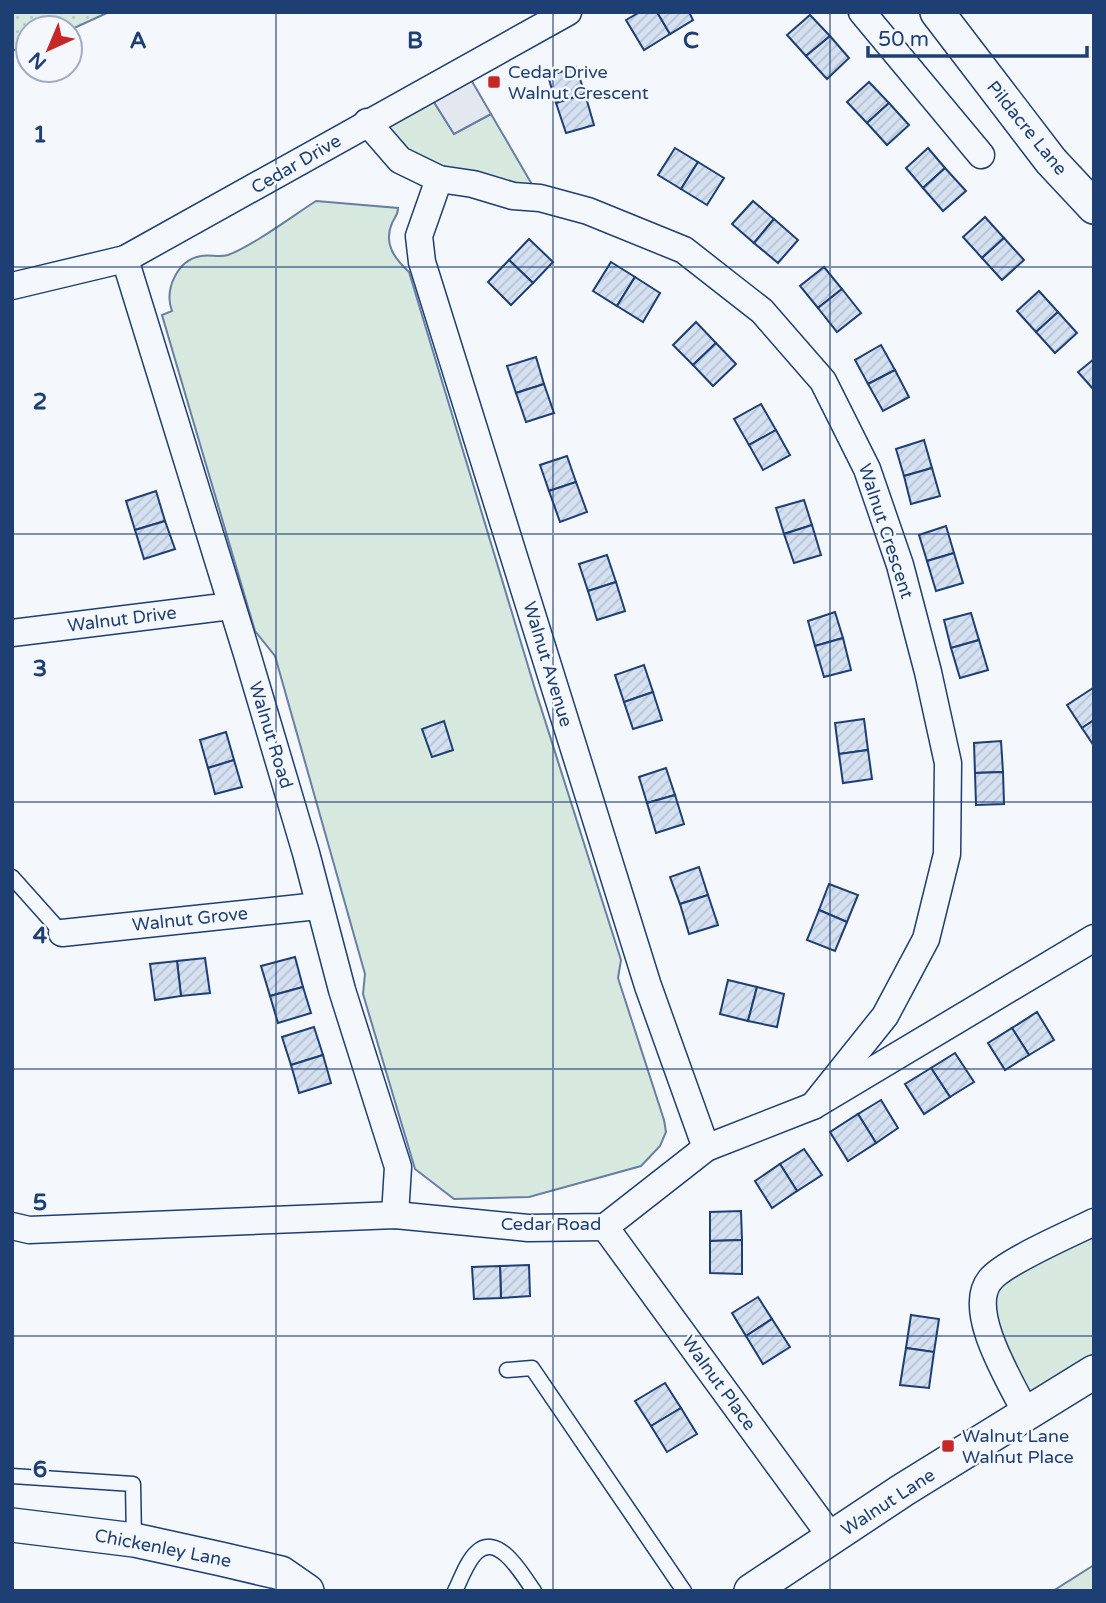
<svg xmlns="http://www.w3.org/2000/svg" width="1106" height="1603" viewBox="0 0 1106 1603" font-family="'Varela Round',sans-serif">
<defs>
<pattern id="grass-dots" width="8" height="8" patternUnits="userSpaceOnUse" patternTransform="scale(1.75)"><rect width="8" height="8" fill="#d7e8df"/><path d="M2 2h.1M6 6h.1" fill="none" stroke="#b8c8c3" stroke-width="1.8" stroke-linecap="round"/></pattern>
<pattern id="building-hatch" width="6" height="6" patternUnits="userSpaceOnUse" patternTransform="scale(1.75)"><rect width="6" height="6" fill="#d5e0f0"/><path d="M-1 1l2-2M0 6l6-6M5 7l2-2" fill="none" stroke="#b6c1d1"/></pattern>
</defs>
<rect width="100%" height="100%" fill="#f4f7fb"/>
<path fill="url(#grass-dots)" stroke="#687fa3" stroke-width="2" d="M 12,12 L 109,12 L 70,30 L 28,28 L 28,45 L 12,51 Z"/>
<g fill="#d7e8df" stroke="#687fa3" stroke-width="2">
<path d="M 427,91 L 454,134 L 491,114 L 540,198 L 439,179 L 367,122 Z"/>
<path d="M 316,201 L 398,208 C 398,215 395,217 392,223 C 383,244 395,259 409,272 L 535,689 L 621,960 L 618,978 L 664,1120 L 666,1132 L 660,1146 L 641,1166 L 529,1197 L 454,1199 L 415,1169 L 363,994 L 365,974 L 275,656 L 255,631 L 162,315 L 172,311 C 164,290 177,260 201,256 C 210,254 219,258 228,255 C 254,245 291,217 316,201 Z"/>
<path d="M 1094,1222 L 1094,1372 L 1027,1415 L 985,1287 Z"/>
<path d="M 1094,1565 L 1094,1591 L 1053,1591 Z"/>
</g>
<path fill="#e3e8f0" stroke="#687fa3" stroke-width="2" d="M 466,71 L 491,114 L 454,134 L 427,91 Z"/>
<g fill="url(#building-hatch)" stroke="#1d3f73" stroke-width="2">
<path d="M 640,12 L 657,12 L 670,34 L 644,50 L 626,20 Z"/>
<path d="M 657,12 L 689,12 L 693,20 L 670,34 Z"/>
<path d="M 810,15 L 830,36 L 806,56 L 787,35 Z"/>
<path d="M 830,36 L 849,58 L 827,79 L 806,56 Z"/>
<path d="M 576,67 L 585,94 L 556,103 L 548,76 Z"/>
<path d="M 869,82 L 889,103 L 867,123 L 847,102 Z"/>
<path d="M 585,94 L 594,125 L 566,133 L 556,103 Z"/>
<path d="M 889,103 L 909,125 L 887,145 L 867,123 Z"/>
<path d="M 675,148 L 698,162 L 681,189 L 658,175 Z"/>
<path d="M 928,148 L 945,168 L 923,188 L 906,168 Z"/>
<path d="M 698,162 L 724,178 L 707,205 L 681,189 Z"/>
<path d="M 945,168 L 966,191 L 943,211 L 923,188 Z"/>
<path d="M 753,201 L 774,219 L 754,243 L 732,224 Z"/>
<path d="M 985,217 L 1004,238 L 982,258 L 963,237 Z"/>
<path d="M 774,219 L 798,240 L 778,263 L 754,243 Z"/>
<path d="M 1004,238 L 1024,260 L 1002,280 L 982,258 Z"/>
<path d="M 529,239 L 553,262 L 533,283 L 509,260 Z"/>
<path d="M 509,260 L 533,283 L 511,305 L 488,282 Z"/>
<path d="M 611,262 L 635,277 L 617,306 L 593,291 Z"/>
<path d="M 824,267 L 842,289 L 818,308 L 800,286 Z"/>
<path d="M 635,277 L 660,293 L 643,322 L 617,306 Z"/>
<path d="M 842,289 L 861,313 L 837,332 L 818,308 Z"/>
<path d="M 1039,291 L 1058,312 L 1036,332 L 1017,311 Z"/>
<path d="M 1058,312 L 1077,333 L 1055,353 L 1036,332 Z"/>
<path d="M 696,322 L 716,343 L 693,365 L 673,345 Z"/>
<path d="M 716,343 L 736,364 L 713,386 L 693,365 Z"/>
<path d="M 881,345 L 895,370 L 868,384 L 855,360 Z"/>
<path d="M 536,357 L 544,384 L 516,393 L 507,366 Z"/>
<path d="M 1094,359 L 1094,390 L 1078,372 Z"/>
<path d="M 895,370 L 909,397 L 883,411 L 868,384 Z"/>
<path d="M 544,384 L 554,413 L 526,422 L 516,393 Z"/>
<path d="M 761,404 L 776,430 L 749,445 L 734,419 Z"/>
<path d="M 776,430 L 790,455 L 763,470 L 749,445 Z"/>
<path d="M 924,440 L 932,468 L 904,476 L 896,449 Z"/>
<path d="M 567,456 L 576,482 L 549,491 L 540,465 Z"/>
<path d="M 932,468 L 940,496 L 911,504 L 904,476 Z"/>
<path d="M 576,482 L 587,512 L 560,522 L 549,491 Z"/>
<path d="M 156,491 L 165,521 L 135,530 L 126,501 Z"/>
<path d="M 804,500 L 812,525 L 784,534 L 776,508 Z"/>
<path d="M 165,521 L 175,549 L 144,559 L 135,530 Z"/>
<path d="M 812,525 L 821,555 L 794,563 L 784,534 Z"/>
<path d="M 946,526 L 954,553 L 927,561 L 919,535 Z"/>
<path d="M 954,553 L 963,583 L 936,591 L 927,561 Z"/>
<path d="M 607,555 L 616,582 L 588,591 L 579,564 Z"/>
<path d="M 616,582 L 625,611 L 597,620 L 588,591 Z"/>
<path d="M 835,612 L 843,638 L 815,646 L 808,621 Z"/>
<path d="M 971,613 L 979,640 L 951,648 L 944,620 Z"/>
<path d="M 843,638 L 851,670 L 824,677 L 815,646 Z"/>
<path d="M 979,640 L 988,670 L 960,678 L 951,648 Z"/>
<path d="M 644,665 L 653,692 L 624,702 L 615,675 Z"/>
<path d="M 1093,688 L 1094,720 L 1082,728 L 1067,705 Z"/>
<path d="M 653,692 L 662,720 L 633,729 L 624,702 Z"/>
<path d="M 864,719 L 868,750 L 839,754 L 835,723 Z"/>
<path d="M 1094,720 L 1094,746 L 1082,728 Z"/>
<path d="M 444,721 L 453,750 L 432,757 L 422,729 Z"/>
<path d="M 226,732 L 234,760 L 208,768 L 200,740 Z"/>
<path d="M 1001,741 L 1003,772 L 975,773 L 974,743 Z"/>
<path d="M 868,750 L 872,779 L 843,783 L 839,754 Z"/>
<path d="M 234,760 L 242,787 L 215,794 L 208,768 Z"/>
<path d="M 666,768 L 675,795 L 647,803 L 639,777 Z"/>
<path d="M 1003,772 L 1004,804 L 976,805 L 975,773 Z"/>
<path d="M 675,795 L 684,824 L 656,833 L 647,803 Z"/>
<path d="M 699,867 L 708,895 L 680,904 L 670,877 Z"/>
<path d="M 829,884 L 858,895 L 847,922 L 819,910 Z"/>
<path d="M 708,895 L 718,925 L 689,934 L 680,904 Z"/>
<path d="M 819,910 L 847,922 L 835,951 L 807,940 Z"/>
<path d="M 295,957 L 303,987 L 270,996 L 261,966 Z"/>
<path d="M 205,958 L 210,993 L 181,996 L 177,961 Z"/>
<path d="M 177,961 L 181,996 L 155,1000 L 150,964 Z"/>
<path d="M 728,980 L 757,987 L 748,1021 L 720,1014 Z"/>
<path d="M 303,987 L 311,1013 L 278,1023 L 270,996 Z"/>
<path d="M 757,987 L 784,994 L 777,1027 L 748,1021 Z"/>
<path d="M 1037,1012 L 1054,1040 L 1029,1055 L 1012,1028 Z"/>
<path d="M 314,1027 L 323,1055 L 291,1065 L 282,1037 Z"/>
<path d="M 1012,1028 L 1029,1055 L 1005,1070 L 988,1043 Z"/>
<path d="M 955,1053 L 974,1082 L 950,1097 L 931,1068 Z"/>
<path d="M 323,1055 L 331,1083 L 299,1093 L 291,1065 Z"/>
<path d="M 931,1068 L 950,1097 L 924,1114 L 905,1084 Z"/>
<path d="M 881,1100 L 898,1128 L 876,1143 L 858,1114 Z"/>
<path d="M 858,1114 L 876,1143 L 848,1161 L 830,1132 Z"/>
<path d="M 804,1149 L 822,1175 L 797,1191 L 780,1164 Z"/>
<path d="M 780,1164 L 797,1191 L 772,1208 L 755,1181 Z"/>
<path d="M 741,1211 L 742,1240 L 710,1241 L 710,1212 Z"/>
<path d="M 742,1240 L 742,1274 L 710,1273 L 710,1241 Z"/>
<path d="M 529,1265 L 530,1296 L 501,1298 L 500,1266 Z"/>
<path d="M 500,1266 L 501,1298 L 474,1299 L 472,1267 Z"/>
<path d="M 758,1297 L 772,1319 L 746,1336 L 732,1313 Z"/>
<path d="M 911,1315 L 939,1319 L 934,1352 L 906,1348 Z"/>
<path d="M 772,1319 L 790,1347 L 763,1364 L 746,1336 Z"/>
<path d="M 906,1348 L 934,1352 L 929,1388 L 900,1385 Z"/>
<path d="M 665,1383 L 681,1408 L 651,1426 L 635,1401 Z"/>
<path d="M 681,1408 L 697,1434 L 667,1452 L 651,1426 Z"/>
</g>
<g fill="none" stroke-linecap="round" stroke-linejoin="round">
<g stroke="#1d3f73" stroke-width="17">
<g id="service">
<path d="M 12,877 L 62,933"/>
<path d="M 507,1370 L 532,1368 L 684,1591"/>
<path d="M 12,1476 L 133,1484 L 134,1540"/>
<path d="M 455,1591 C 461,1579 467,1561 477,1552 C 499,1532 523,1576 534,1591"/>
</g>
</g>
<g stroke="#1d3f73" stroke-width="29">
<g id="minor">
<path d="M 862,12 L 981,155"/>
<path d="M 367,122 L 400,160 L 439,179 L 473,184 L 513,196 L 540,198 L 588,211 L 684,250 L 762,311 L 823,381 L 867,469 L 900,565 L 928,672 L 948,763 L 947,854 L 926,939 L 885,1016 L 813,1106"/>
<path d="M 439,179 L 419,236 L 422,262 L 648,986 L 706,1148"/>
<path d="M 125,259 L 247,654 L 306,853 L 342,990 L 398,1167 L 395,1215"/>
<path d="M 12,286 L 125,259 L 568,12"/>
<path d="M 12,633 L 231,606"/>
<path d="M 62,933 L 318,906"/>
<path d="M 12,1226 L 29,1230 L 395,1215 L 528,1228 L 605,1227 L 706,1148 L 813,1106 L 1094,938"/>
<path d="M 605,1227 L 832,1538"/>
<path d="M 1027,1415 C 1012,1384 965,1311 990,1280 C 1004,1262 1070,1234 1094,1222"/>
</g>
</g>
<g stroke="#1d3f73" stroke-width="36">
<g id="tertiary">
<path d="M 937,12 L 1051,161 L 1094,207"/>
<path d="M 12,1525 L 134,1540 L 221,1559 L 281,1573 L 307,1591"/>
<path d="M 751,1591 L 903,1490 L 1094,1372"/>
</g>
</g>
<use href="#service" stroke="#f4f7fb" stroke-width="14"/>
<use href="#minor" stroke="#f4f7fb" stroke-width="26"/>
<use href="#tertiary" stroke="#f4f7fb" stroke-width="33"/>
</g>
<path fill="none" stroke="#1d3f73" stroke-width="2" stroke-opacity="0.55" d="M 276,12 L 276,1591M 553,12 L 553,1591M 830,12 L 830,1591M 12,267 L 1094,267M 12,534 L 1094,534M 12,802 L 1094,802M 12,1069 L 1094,1069M 12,1336 L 1094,1336"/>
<g fill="#c62828" stroke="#f4f7fb" stroke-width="2.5">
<rect x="487" y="75" width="14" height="14" rx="3.5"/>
<rect x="941" y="1439" width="14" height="14" rx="3.5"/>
</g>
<g text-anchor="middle" stroke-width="5" stroke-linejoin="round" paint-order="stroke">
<g font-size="18" fill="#1d3f73" stroke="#f4f7fb" text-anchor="start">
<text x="508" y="78">Cedar Drive<tspan x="508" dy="21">Walnut Crescent</tspan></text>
<text x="962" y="1442">Walnut Lane<tspan x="962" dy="21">Walnut Place</tspan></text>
</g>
<g font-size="18" fill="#1d3f73" stroke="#f4f7fb">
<text transform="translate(1027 128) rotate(51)" y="6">Pildacre Lane</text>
<text transform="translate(296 164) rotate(-30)" y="6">Cedar Drive</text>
<text transform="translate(886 531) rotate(72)" y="6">Walnut Crescent</text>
<text transform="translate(122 619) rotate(-7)" y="6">Walnut Drive</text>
<text transform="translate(548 664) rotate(73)" y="6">Walnut Avenue</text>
<text transform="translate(271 735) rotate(73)" y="6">Walnut Road</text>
<text transform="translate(190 919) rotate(-6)" y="6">Walnut Grove</text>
<text x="551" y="1230">Cedar Road</text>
<text transform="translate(719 1383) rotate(54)" y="6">Walnut Place</text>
<text transform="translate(888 1502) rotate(-33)" y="6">Walnut Lane</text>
<text transform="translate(163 1548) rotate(11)" y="6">Chickenley Lane</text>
</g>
</g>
<g font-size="23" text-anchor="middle" font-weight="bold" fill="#1d3f73" stroke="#f4f7fb" stroke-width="5" stroke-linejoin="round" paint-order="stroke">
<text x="138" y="48">A</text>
<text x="415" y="48">B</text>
<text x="691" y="48">C</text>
<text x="40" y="142">1</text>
<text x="40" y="409">2</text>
<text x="40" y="676">3</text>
<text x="40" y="943">4</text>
<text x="40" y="1210">5</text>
<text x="40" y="1477">6</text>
</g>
<rect width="1106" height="1603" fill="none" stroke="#1d3f73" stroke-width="28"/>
<g transform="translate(49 49) rotate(224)"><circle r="33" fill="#f4f7fb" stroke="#9eadc5" stroke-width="2"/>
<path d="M0-5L12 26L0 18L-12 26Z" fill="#c62828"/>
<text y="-10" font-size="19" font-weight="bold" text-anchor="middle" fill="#1d3f73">N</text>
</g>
<path d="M868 46v10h219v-10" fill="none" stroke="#1d3f73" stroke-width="3.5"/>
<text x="878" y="46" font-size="21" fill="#1d3f73" stroke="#f4f7fb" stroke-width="5" paint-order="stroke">50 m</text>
</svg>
